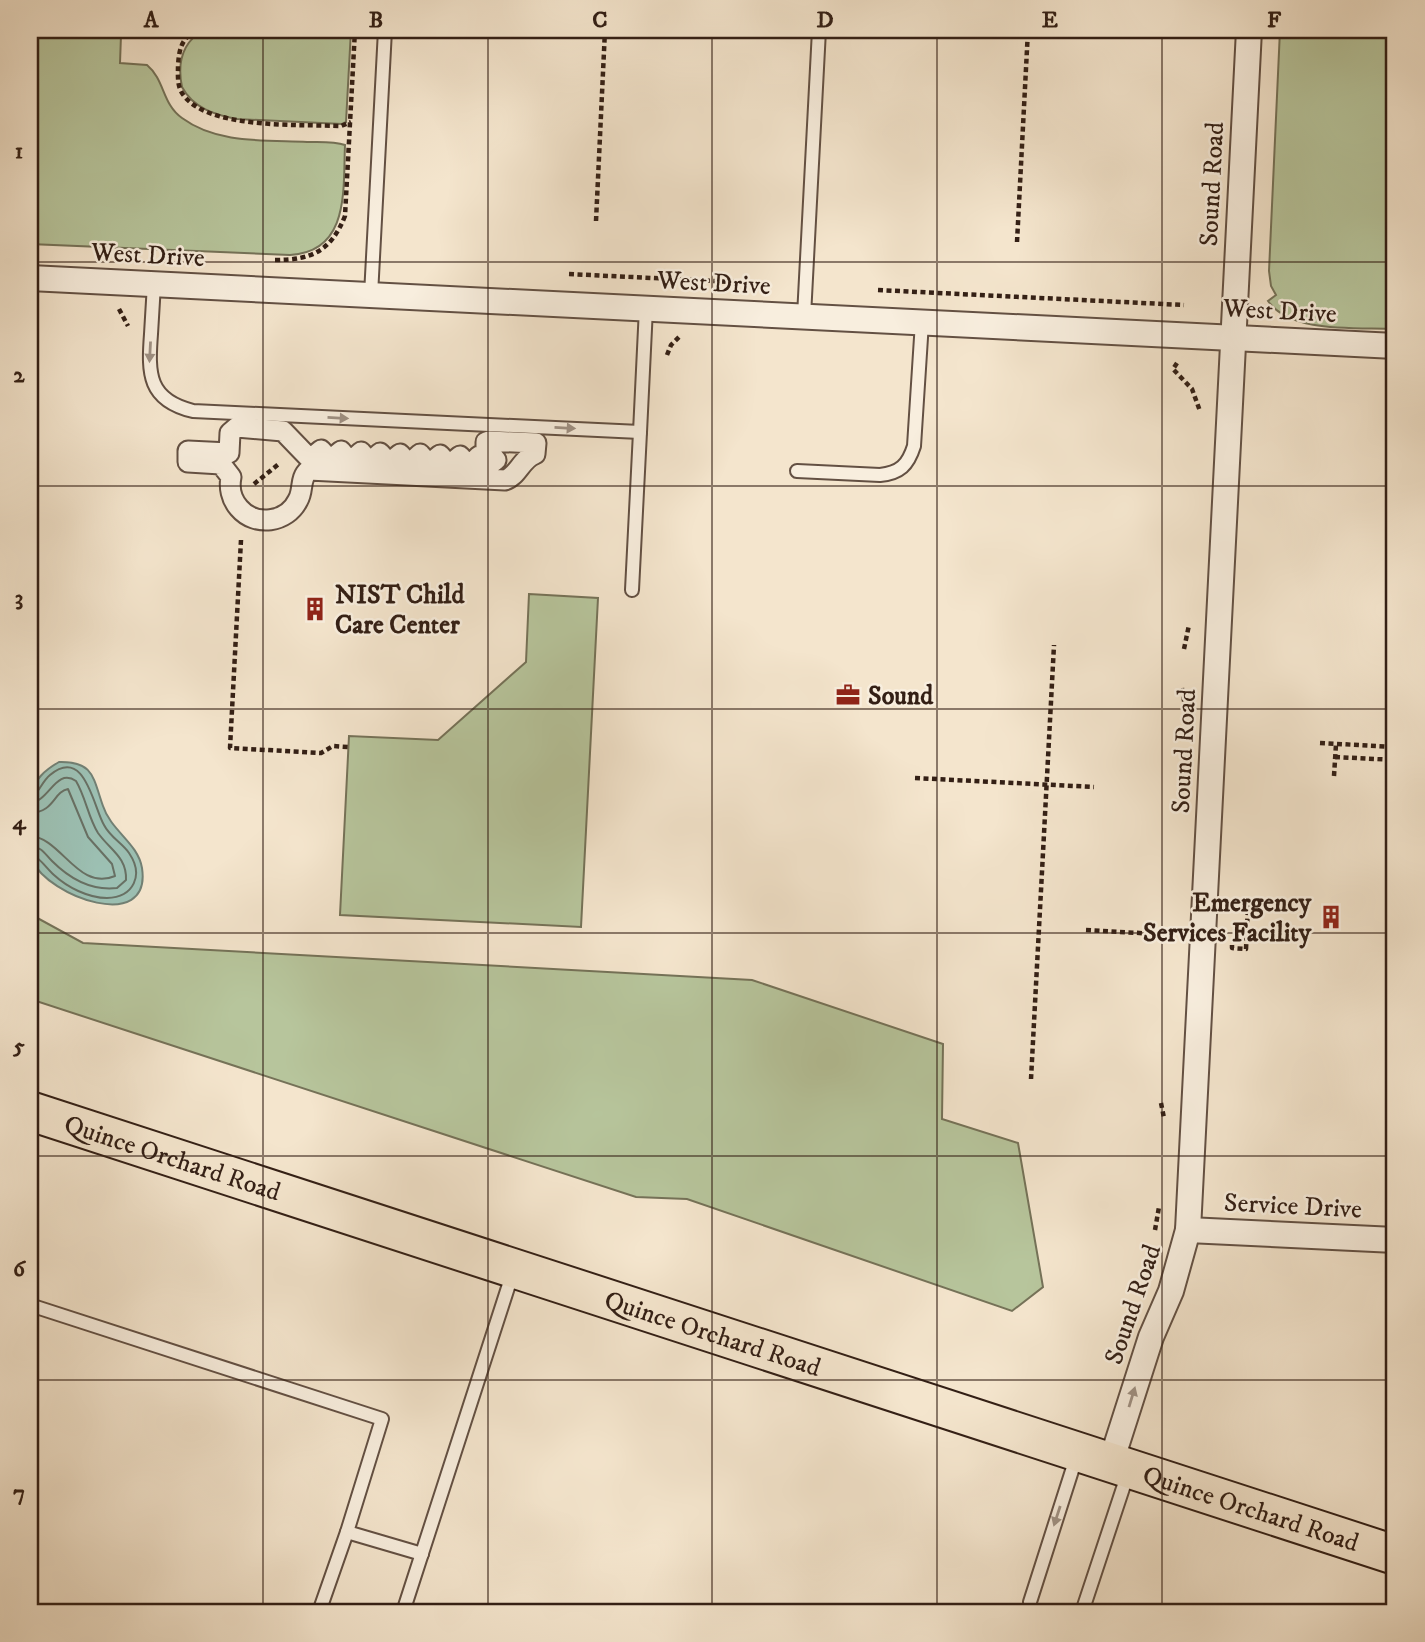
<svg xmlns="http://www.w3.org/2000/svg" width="1425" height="1642" viewBox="0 0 1425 1642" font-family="'IM FELL DW Pica',serif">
<rect width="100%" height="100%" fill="#f4e5cd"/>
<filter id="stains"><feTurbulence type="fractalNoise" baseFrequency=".00286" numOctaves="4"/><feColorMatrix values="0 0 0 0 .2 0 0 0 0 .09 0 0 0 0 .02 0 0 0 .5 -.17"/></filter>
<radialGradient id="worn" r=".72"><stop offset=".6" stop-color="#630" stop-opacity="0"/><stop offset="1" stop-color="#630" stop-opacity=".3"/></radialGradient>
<g fill="#b7c59c" stroke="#757258" stroke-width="2">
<path d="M 30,30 L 126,30 L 126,35 L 121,35 L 120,63 L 147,65 C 165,80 162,104 182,118 C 217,144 265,140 307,142 C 319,142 334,141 345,145 C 343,189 350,252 290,255 L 30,244 Z"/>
<path d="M 203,30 L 351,30 L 346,122 L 342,124 L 237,119 C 215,115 193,108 182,87 C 177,63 182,43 203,30 Z"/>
<path d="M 1280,30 L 1395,30 L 1395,329 C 1358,327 1291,334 1268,301 L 1276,295 L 1271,286 L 1269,271 Z"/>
<path d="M 529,594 L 598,598 L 581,927 L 340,915 L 349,736 L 438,740 L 526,662 Z"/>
<path d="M 30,914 L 83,943 L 752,980 L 943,1044 L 942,1119 L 1018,1143 L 1043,1287 L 1012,1311 L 687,1199 L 636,1197 L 30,999 Z"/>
</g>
<path fill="#9cc0b3" stroke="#728074" stroke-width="2" d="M 59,762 C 94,761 93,778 103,806 C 111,831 138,843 142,868 C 152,934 48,897 32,860 C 25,846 30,812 30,795 C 35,779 45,770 59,762 Z"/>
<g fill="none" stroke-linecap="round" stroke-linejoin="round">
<g stroke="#687064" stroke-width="2">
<path d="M 30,794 L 37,792 C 41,787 44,780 50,775 C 85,746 93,806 104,825 C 110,837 122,843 129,853 C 144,875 134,897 107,898 C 88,898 67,887 54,875 C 46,868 39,856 30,855"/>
<path d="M 30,803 C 49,802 56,767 76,781 C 86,798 88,817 98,833 C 110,850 127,857 126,880 L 117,888 C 91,891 70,879 52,861 C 44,853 42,847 30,846"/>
<path d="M 30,813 C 55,812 53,792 68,789 L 88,837 L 112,864 L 115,876 C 78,892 61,837 30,836"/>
</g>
<g stroke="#635043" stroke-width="16">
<g id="service">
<path d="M 154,284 C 153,301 152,317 151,334 C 148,374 148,400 193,411 L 640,432 L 646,308"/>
<path d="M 371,295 L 385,30"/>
<path d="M 804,316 L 819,30"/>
<path d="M 797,471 L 880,475 C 900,473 908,465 914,446 L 922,322"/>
<path d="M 632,590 L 640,432"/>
<path d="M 30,1305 L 382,1419 L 347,1532 L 422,1554"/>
<path d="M 1030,1602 L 1077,1455"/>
<path d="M 319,1612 L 347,1532"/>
<path d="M 403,1612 L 513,1272"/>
<path d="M 1082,1612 L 1128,1473"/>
</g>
</g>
<g stroke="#635043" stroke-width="23">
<path id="pedestrian" d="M 237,427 L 283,431 L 310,459 L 321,450 L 330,460 L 341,451 L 350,462 L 361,452 L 370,462 L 380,453 L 389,463 L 400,454 L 409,464 L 420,454 L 429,464 L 440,455 L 449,465 L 460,456 L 469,466 L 479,456 L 488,466 L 496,460 L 486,448 L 486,442 L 489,441 L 536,443 L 535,454 C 521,459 518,476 505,480 L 309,470 C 299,478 304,490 298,500 C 287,523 255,527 239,508 C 231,499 229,487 231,477 L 221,464 L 188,462 L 188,451 L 229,453 L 230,433 Z"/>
</g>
<g stroke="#635043" stroke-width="28">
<g id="minor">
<path d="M 30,278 L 1395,346"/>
<path d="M 1188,1230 L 1395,1240"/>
<path d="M 1111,1462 L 1151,1337 L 1171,1291 L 1188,1230 L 1249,30"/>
</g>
</g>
<g stroke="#331f15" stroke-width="42">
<g id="primary">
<path id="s1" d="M 30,1111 L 1395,1555"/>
</g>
</g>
<g stroke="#331f15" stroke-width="4.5" stroke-dasharray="5 3.5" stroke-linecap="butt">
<path d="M 196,30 C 181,39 179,50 178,66 C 178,75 177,85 182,93 C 205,130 301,124 341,126 L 351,122"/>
<path d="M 596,221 L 605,30"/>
<path d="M 1017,242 L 1028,30"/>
<path d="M 275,260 C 312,260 331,251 345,216 L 355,30"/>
<path d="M 569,274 L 755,283"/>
<path d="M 878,290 L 1184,305"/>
<path d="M 119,309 L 128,326"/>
<path d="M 667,355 L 671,345 L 679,337"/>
<path d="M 1177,363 L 1173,369 L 1192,389 L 1200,411"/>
<path d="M 254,484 L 280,463"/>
<path d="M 241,540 L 230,748 L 321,753 L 333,746 L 348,747"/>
<path d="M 1184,649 L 1189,625"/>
<path d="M 1182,688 L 1185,707"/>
<path d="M 1320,743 L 1395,747"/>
<path d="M 1335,757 L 1395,760"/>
<path d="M 1334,776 L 1336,744"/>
<path d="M 915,778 L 1094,787"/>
<path d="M 1230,905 L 1268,907"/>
<path d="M 1086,930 L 1175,935"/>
<path d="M 1232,945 L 1232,948 L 1246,949 L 1248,906"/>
<path d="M 1031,1079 L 1054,645"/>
<path d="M 1161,1103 L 1164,1118"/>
<path d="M 1155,1230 L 1159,1207"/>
</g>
<use href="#service" stroke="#f8eede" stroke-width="12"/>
<use href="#pedestrian" stroke="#f8eede" stroke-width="19"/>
<use href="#minor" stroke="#f8eede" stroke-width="24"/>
<use href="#primary" stroke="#f4e5cd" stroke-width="38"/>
</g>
<defs><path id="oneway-solid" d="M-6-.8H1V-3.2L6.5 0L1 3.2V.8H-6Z" transform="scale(1.75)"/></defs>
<g fill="#9f9184">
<use href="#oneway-solid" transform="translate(150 352) rotate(93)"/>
<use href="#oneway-solid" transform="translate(338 418) rotate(3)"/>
<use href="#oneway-solid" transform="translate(565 428) rotate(3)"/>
<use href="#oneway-solid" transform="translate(1132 1397) rotate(-73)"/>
<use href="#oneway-solid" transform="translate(1057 1516) rotate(108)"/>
</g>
<path fill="none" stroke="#331f15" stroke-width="2" stroke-opacity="0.55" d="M 263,30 L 263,1612M 488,30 L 488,1612M 712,30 L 712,1612M 937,30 L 937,1612M 1162,30 L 1162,1612M 30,262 L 1395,262M 30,486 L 1395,486M 30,709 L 1395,709M 30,933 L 1395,933M 30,1156 L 1395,1156M 30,1380 L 1395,1380"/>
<defs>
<g id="building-bare" transform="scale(1.89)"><path d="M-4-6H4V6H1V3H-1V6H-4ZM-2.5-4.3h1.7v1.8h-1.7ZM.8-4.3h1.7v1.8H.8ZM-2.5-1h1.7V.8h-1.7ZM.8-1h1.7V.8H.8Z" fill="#8f2418" stroke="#f8eede" stroke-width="2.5" paint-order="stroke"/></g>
<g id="office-bare" transform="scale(1.89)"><path d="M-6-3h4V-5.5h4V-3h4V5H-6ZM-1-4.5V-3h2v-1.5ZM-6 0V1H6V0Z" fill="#8f2418" stroke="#f8eede" stroke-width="2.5" paint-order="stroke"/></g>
</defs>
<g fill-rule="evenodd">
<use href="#building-bare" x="315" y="609"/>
<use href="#office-bare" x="848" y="695"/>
<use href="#building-bare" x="1331" y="917"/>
</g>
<g text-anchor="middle" stroke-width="5" stroke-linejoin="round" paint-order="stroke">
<g font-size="26" fill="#331f15" stroke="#f8eede">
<text transform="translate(1211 184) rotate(-87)" y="9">Sound Road</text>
<text transform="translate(148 254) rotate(3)" y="9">West Drive</text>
<text transform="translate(714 282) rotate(3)" y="9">West Drive</text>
<text transform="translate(1280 310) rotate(3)" y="9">West Drive</text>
<text transform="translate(1183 751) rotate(-87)" y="9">Sound Road</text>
<text dy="9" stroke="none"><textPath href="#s1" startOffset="150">Quince Orchard Road</textPath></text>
<text transform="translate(1293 1205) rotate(3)" y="9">Service Drive</text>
<text transform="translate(1132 1304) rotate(-71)" y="9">Sound Road</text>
<text dy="9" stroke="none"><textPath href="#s1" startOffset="718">Quince Orchard Road</textPath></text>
<text dy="9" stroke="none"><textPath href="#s1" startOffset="1284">Quince Orchard Road</textPath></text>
</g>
<g font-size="26" font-weight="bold" fill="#331f15" stroke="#f8eede" text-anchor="start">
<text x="335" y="603">NIST Child<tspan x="335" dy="30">Care Center</tspan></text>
<text x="868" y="704">Sound</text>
<text x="1311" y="911" text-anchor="end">Emergency<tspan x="1311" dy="30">Services Facility</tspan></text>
</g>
</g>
<rect width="1425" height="1642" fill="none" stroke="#f4e5cd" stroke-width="77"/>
<rect x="38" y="38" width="1348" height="1566" fill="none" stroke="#331f15" stroke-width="2.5"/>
<g font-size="23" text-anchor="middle" font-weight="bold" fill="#331f15">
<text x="151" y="27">A</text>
<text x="376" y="27">B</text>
<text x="600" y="27">C</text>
<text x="825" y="27">D</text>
<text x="1050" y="27">E</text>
<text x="1274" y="27">F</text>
<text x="19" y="158">1</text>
<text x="19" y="382">2</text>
<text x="19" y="605">3</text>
<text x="19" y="829">4</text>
<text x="19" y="1053">5</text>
<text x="19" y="1276">6</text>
<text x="19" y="1500">7</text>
</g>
<rect width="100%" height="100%" filter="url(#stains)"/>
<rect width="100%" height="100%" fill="url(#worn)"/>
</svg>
